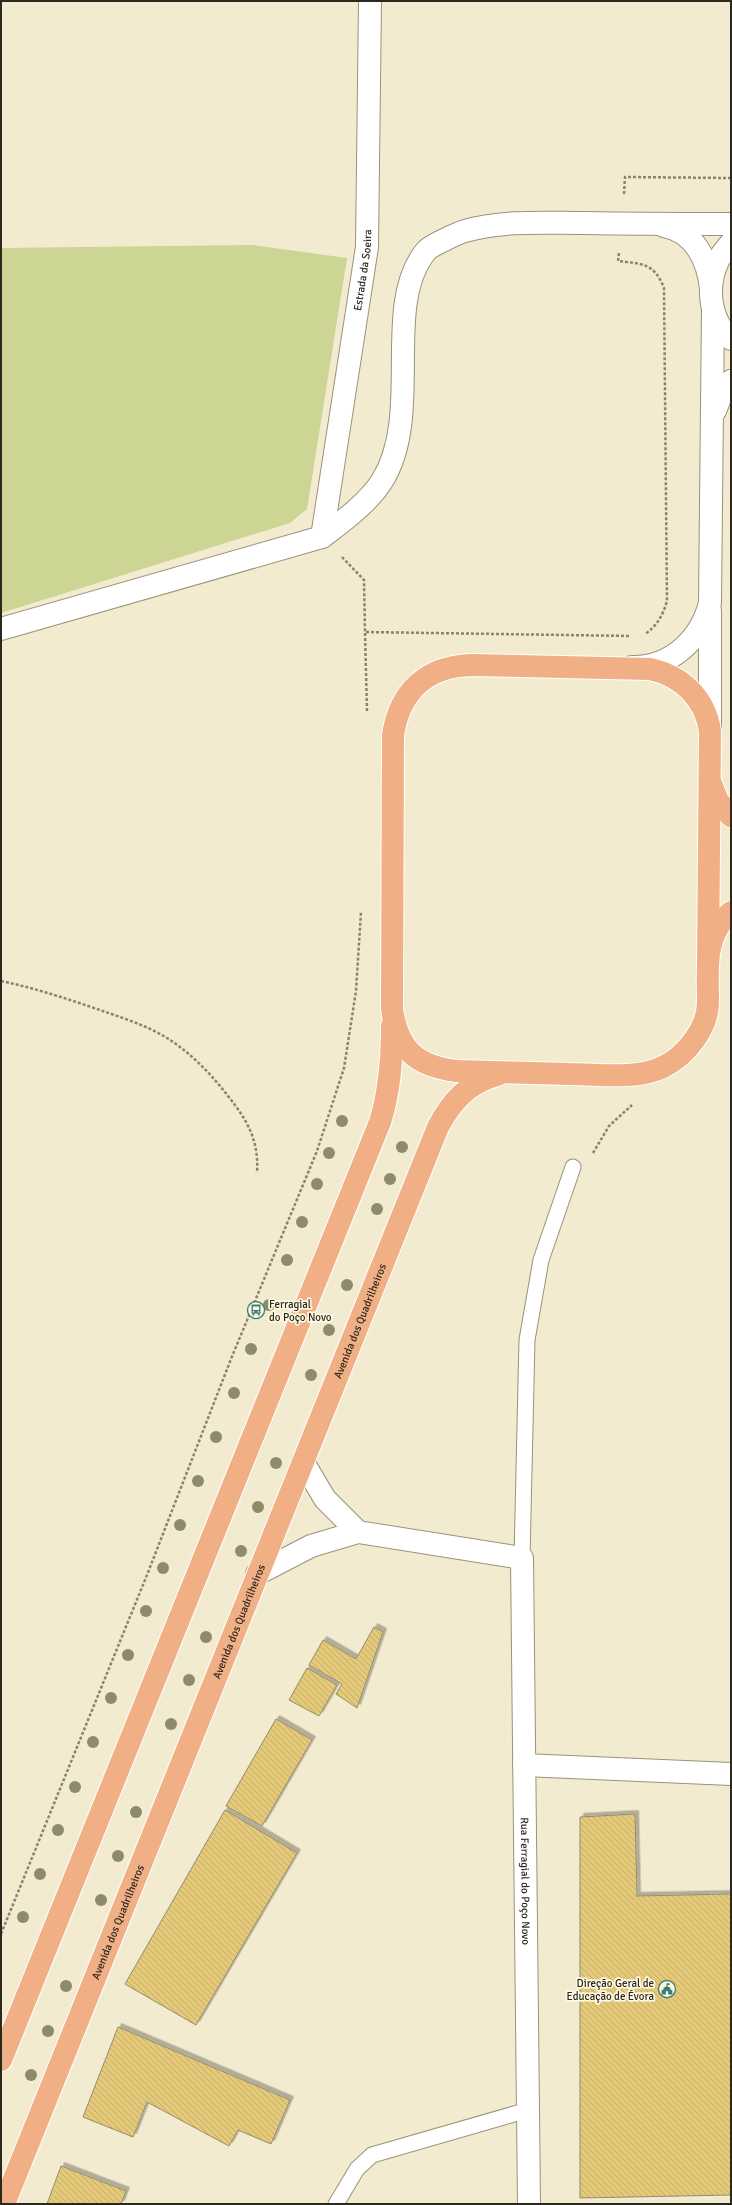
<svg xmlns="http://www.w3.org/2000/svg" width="732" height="2205" viewBox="0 0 732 2205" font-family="Signika,sans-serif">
<defs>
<pattern id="building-back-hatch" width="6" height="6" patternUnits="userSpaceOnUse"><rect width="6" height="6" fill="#e3c978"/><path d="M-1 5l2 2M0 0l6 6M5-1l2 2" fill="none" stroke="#c3ad67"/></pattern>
<filter id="shadow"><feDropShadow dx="3.5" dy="-3.5" stdDeviation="0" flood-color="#0004"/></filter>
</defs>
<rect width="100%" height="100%" fill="#f3ebcf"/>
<path fill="#ccd593" d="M 253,245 L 347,258 L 307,509 L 290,523 L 1,613 L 1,248 Z"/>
<g fill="url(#building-back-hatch)" stroke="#938b72" filter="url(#shadow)">
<path d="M 374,1627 L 383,1632 L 357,1708 L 336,1694 L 342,1684 L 309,1665 L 323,1640 L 356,1659 Z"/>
<path d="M 307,1668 L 337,1685 L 319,1716 L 289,1700 Z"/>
<path d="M 276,1719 L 312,1740 L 262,1826 L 226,1806 Z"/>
<path d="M 225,1810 L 297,1853 L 196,2025 L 125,1984 Z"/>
<path d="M 635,1814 L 637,1896 L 731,1894 L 731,2195 L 580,2198 L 580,1817 Z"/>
<path d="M 118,2027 L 290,2100 L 271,2144 L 238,2130 L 229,2146 L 147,2102 L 133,2137 L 83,2117 Z"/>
<path d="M 61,2166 L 126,2191 L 121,2204 L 47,2204 Z"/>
</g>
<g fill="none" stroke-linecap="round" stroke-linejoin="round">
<g stroke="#9a9279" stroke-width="17">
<g id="service">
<path d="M 522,1558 L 527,1340 L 541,1260 L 573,1167"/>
<path d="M 336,2204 L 357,2169 L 372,2155 L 528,2110"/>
</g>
</g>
<g stroke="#9a9279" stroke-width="24">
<g id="minor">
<path d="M 664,226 C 695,232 708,260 711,289"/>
<path id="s1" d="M 322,537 L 367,247 L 370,1"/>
<path d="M 1,629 L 322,537 C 342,522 369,502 382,481 C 424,414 381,306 426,251 C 430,246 458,233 465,231 C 504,220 545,223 585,223 C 634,224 682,224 731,224"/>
<path d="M 303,1462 L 325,1499 L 358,1532"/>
<path id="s2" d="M 257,1574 L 311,1546 L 358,1532 L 522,1558 L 529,2204"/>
<path d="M 524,1765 L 731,1774"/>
</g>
</g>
<g stroke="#9a9279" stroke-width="24">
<g id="tertiary">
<path d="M 731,243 C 727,248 721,254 718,261 C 706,286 709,320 731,339"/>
<path d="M 715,411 L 722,393 L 731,381"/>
<path d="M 632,667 C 671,668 701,639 710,603 L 713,309"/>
<path d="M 710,728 L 710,611"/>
</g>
</g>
<g stroke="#fff" stroke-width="24">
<g id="primary">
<path d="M 711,784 L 718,801 L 731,816"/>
<path d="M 708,966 L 710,731 C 705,698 682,676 650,669 L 472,665 C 428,666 400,690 393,735 L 392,1009 C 398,1050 416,1066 457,1071 C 495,1072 532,1073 570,1074 C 599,1074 636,1080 663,1067 C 686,1056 708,1028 708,1002 C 708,969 703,936 731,912"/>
<path d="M 1,2060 L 380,1122 C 390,1090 392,1059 392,1026"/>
<path id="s3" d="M 4,2204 L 438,1127 C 451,1102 468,1083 497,1075"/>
</g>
</g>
<g stroke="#898472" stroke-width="2.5" stroke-dasharray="3 2" stroke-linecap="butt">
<path d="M 624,194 L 625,177 L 731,178"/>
<path d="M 619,253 L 618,261 C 643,264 654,263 664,288 L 667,601 C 663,615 657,626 645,634"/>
<path d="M 342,557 L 364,580 L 365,632"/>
<path d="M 367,711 L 365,632 L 631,636"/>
<path d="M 1,981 C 34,988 65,998 97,1009 C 120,1017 146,1025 167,1038 C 191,1053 211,1074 228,1096 C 248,1121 259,1141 257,1173"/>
<path d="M 593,1153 L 609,1126 L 632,1105"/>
<path d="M 1,1934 L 147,1575 L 231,1359 L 317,1151 L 344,1068 L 356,991 L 361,912"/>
</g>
<use href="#service" stroke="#fff" stroke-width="15"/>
<use href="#minor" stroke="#fff" stroke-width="22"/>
<use href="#tertiary" stroke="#fff" stroke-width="22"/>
<use href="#primary" stroke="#f0af85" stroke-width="22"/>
</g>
<g fill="#8d8b6b">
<circle cx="342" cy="1121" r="6"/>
<circle cx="402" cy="1147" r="6"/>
<circle cx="329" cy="1153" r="6"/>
<circle cx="390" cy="1179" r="6"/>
<circle cx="317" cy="1184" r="6"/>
<circle cx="377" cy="1209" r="6"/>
<circle cx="302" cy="1222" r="6"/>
<circle cx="287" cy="1260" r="6"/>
<circle cx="347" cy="1285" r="6"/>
<circle cx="269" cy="1305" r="6"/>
<circle cx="329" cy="1330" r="6"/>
<circle cx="251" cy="1349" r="6"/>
<circle cx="311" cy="1375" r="6"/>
<circle cx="234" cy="1393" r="6"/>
<circle cx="216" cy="1437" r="6"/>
<circle cx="276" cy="1463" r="6"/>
<circle cx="198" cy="1481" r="6"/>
<circle cx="258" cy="1507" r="6"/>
<circle cx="180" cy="1525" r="6"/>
<circle cx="241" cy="1551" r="6"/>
<circle cx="163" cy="1568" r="6"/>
<circle cx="146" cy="1611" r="6"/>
<circle cx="206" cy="1637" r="6"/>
<circle cx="128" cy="1655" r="6"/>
<circle cx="189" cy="1680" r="6"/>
<circle cx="111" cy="1698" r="6"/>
<circle cx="171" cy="1724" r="6"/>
<circle cx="93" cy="1742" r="6"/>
<circle cx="75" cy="1787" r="6"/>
<circle cx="136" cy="1812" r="6"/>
<circle cx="58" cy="1830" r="6"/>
<circle cx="118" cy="1856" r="6"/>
<circle cx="40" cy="1874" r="6"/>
<circle cx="101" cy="1900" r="6"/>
<circle cx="23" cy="1917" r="6"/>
<circle cx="66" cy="1986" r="6"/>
<circle cx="48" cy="2031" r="6"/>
<circle cx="31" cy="2075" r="6"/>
</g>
<defs>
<g id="bus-ring" transform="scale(0.9)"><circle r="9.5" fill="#fff8e2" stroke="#3b7f74" stroke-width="1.5"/><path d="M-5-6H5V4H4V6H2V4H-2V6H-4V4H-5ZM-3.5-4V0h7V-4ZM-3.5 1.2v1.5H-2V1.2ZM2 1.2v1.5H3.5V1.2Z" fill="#3b7f74"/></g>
<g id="civic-ring" transform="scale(0.9)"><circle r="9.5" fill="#fff8e2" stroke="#3b7f74" stroke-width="1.5"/><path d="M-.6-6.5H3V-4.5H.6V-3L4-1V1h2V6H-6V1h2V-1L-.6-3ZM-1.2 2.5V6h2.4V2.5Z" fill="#3b7f74"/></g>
</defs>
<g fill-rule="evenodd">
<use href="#bus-ring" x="256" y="1310"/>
<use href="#civic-ring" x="667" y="1989"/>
</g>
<g text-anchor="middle" stroke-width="3.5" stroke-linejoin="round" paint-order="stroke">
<g font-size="11" fill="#2b281e" stroke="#fff8e2">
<text dy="4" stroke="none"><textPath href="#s1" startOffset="270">Estrada da Soeira</textPath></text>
<text dy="4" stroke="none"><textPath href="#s3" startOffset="952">Avenida dos Quadrilheiros</textPath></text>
<text dy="4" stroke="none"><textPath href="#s3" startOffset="628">Avenida dos Quadrilheiros</textPath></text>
<text dy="4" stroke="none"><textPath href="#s2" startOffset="599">Rua Ferragial do Poço Novo</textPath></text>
<text dy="4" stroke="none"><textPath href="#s3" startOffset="304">Avenida dos Quadrilheiros</textPath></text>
</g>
<g font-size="11" fill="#2b281e" stroke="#fff8e2" text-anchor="start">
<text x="269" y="1308">Ferragial<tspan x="269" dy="13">do Poço Novo</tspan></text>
<text x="654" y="1987" text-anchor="end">Direção Geral de<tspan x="654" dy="13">Educação de Évora</tspan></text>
</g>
</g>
<rect width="732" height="2205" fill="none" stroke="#2b281e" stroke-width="4"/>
</svg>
